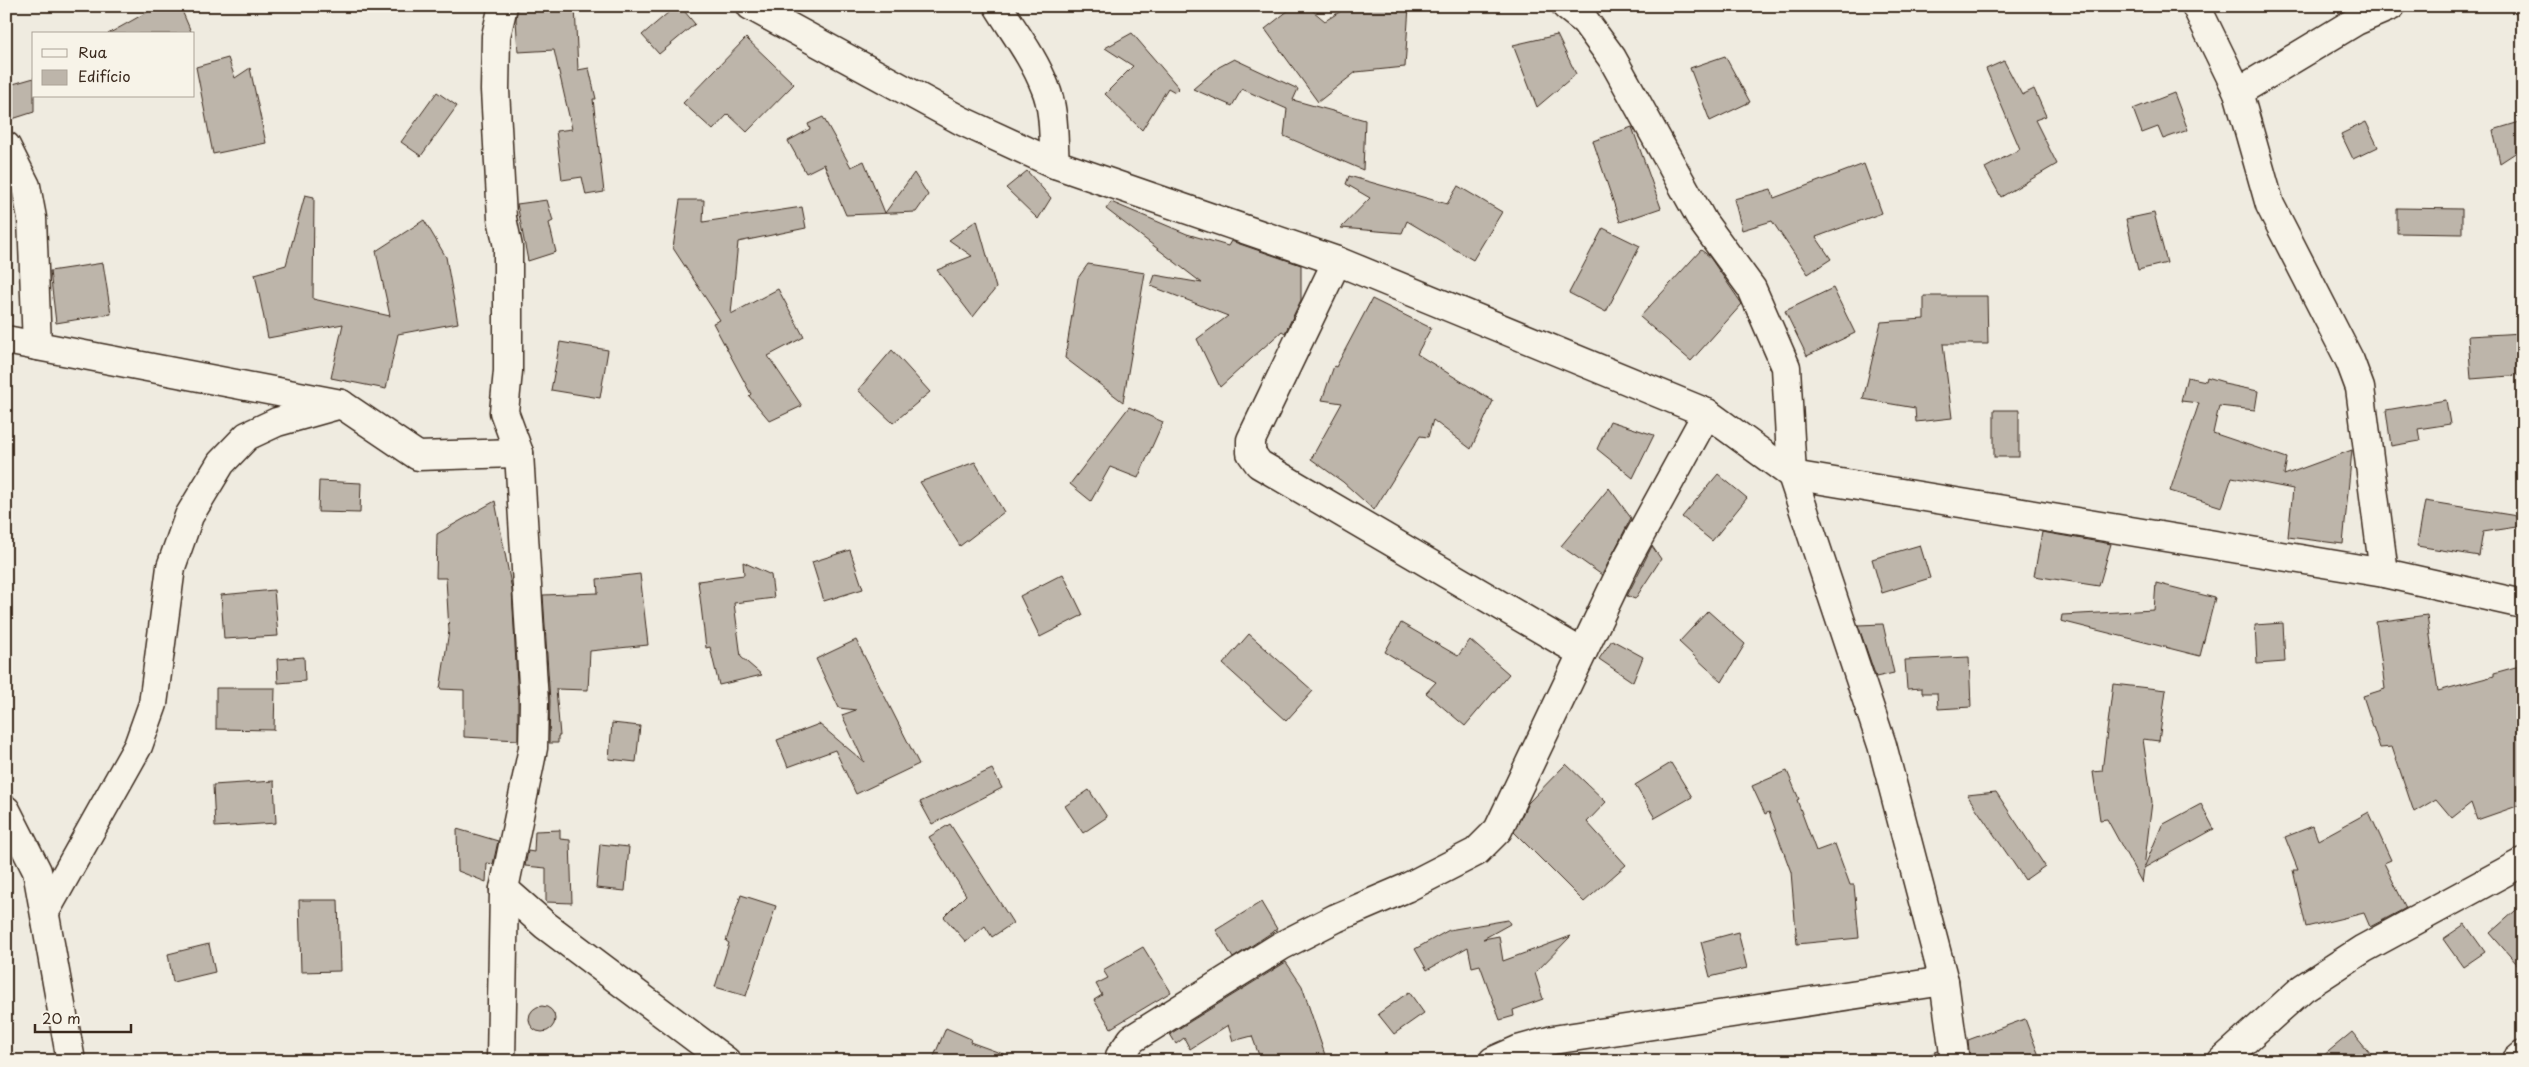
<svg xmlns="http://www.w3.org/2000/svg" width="2529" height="1067" viewBox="0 0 2529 1067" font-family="'Playpen Sans',sans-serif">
<rect width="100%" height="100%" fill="#efebe0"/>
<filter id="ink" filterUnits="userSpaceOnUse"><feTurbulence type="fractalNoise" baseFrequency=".02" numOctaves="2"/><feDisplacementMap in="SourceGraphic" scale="10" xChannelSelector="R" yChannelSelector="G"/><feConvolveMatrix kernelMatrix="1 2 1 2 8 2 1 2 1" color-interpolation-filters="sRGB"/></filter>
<g filter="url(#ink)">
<g fill="#bdb5aa" stroke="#3b2a1e">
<path d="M 158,6 L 180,6 L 192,34 L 108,34 Z"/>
<path d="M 518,6 L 575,6 L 578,70 L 589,68 L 596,99 L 593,99 L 604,192 L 586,195 L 582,177 L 562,180 L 556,131 L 572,129 L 554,50 L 518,52 L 516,19 Z"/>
<path d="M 676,6 L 680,6 L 695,24 L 659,54 L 642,35 Z"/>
<path d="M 1294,6 L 1307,6 L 1325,21 L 1349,6 L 1409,6 L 1405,67 L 1356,72 L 1318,102 L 1265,29 Z"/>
<path d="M 1132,33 L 1179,88 L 1175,92 L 1168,88 L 1142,130 L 1105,94 L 1133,66 L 1105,48 Z"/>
<path d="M 1557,35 L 1576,74 L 1537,107 L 1513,45 Z"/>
<path d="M 746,38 L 794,84 L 747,132 L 728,114 L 713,130 L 683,103 Z"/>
<path d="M 1725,56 L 1750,102 L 1710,121 L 1690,68 Z"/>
<path d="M 228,58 L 235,78 L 250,68 L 266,143 L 213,154 L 196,67 Z"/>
<path d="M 1234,59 L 1298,89 L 1293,100 L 1365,120 L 1363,170 L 1284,136 L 1287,109 L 1242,89 L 1232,106 L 1193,89 L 1219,67 Z"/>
<path d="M 2004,61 L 2022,95 L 2034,89 L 2046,116 L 2035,120 L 2057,164 L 2001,197 L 1985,168 L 2020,149 L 1986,69 Z"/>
<path d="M 34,78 L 34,112 L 6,121 L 6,86 Z"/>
<path d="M 437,92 L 457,106 L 421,156 L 401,142 Z"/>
<path d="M 2174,93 L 2188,130 L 2163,139 L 2158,127 L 2142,133 L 2133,109 Z"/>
<path d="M 823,117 L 851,167 L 864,161 L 885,213 L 914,173 L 928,195 L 916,212 L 846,215 L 824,164 L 806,173 L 788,141 L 810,129 L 808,124 Z"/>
<path d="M 2523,121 L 2523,148 L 2500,163 L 2493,130 Z"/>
<path d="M 2366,122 L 2378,147 L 2353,159 L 2341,134 Z"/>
<path d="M 1632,127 L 1661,208 L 1620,222 L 1593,141 Z"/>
<path d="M 1864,164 L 1882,213 L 1816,237 L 1831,259 L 1808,274 L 1772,221 L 1742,230 L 1734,199 L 1771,189 L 1774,198 Z"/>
<path d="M 1027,171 L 1051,198 L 1038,219 L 1006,188 Z"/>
<path d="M 1349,176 L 1447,204 L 1458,186 L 1502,212 L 1473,260 L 1407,221 L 1402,233 L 1341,228 L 1370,198 L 1346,184 Z"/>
<path d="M 305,195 L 314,197 L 313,299 L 390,316 L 376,251 L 424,220 L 446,257 L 458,323 L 398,334 L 386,389 L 331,378 L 343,324 L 268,338 L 255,274 L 286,265 Z"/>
<path d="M 547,200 L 553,221 L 549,223 L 556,252 L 528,261 L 517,204 Z"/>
<path d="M 680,200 L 704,200 L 703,222 L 802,207 L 806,228 L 738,242 L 731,314 L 778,289 L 804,337 L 768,356 L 802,406 L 770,421 L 749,396 L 751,394 L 713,323 L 720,320 L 673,248 Z"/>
<path d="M 1111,202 L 1187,234 L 1228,246 L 1231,241 L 1301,265 L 1301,300 L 1285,333 L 1282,331 L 1220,387 L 1197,339 L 1228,316 L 1151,286 L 1155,275 L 1202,283 L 1106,209 Z"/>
<path d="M 2397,208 L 2462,209 L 2462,234 L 2397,233 Z"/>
<path d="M 2154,213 L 2167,263 L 2138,270 L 2126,219 Z"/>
<path d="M 977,220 L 996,288 L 973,317 L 937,270 L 972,256 L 949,240 Z"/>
<path d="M 1603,228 L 1640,246 L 1606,312 L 1569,293 Z"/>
<path d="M 1701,250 L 1709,256 L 1742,304 L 1691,361 L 1640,317 Z"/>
<path d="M 103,263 L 111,314 L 56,323 L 50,271 Z"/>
<path d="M 1088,264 L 1145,273 L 1123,402 L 1065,358 L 1078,278 Z"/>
<path d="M 1833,288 L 1855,333 L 1807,356 L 1785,311 Z"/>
<path d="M 1924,296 L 1987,296 L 1988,344 L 1943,344 L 1952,418 L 1916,422 L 1915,408 L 1863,399 L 1881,322 L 1924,319 Z"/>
<path d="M 1372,299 L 1431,328 L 1417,354 L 1493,401 L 1471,449 L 1433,420 L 1428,437 L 1420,436 L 1374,510 L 1343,482 L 1311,459 L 1342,403 L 1322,400 L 1334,366 L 1336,367 Z"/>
<path d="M 2523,333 L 2523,375 L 2471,379 L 2468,336 Z"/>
<path d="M 560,342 L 608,350 L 600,398 L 551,390 Z"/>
<path d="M 892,350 L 930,392 L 893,423 L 858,390 Z"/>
<path d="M 2187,377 L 2206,381 L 2207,377 L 2224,382 L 2224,384 L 2258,391 L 2255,410 L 2219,406 L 2213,433 L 2287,458 L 2284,475 L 2352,450 L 2343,544 L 2288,537 L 2293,489 L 2232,477 L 2222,507 L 2170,491 L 2199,403 L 2181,401 Z"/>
<path d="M 2446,400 L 2450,424 L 2418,429 L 2420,441 L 2391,446 L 2386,410 Z"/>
<path d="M 1129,407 L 1163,422 L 1138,478 L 1110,467 L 1091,501 L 1070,484 Z"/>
<rect x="1994" y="410" width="25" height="47"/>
<path d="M 1610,421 L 1654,435 L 1633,478 L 1597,449 Z"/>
<path d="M 975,462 L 1004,512 L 960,546 L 920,482 Z"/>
<path d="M 1718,474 L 1747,498 L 1712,541 L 1682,517 Z"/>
<path d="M 319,481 L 361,483 L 360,513 L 318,512 Z"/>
<path d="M 1609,488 L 1631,518 L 1602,575 L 1561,546 Z"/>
<path d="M 495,501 L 512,590 L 518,702 L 518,740 L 464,737 L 464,690 L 440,689 L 449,631 L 446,578 L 436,578 L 437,534 Z"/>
<path d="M 2425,501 L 2523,517 L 2523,526 L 2483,532 L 2479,556 L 2417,546 Z"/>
<path d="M 2042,532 L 2111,544 L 2099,586 L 2034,576 Z"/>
<path d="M 1920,545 L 1930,578 L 1882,593 L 1872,559 Z"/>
<path d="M 1652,546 L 1661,559 L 1635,599 L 1627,596 Z"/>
<path d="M 850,550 L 863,589 L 824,601 L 812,562 Z"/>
<path d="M 743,562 L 771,575 L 774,598 L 734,603 L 741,657 L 762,675 L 719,685 L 710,647 L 706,648 L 698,581 L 744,575 Z"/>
<path d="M 640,574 L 648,645 L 590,651 L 588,690 L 556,689 L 560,736 L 558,736 L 558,743 L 549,743 L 550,701 L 543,595 L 598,593 L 597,579 Z"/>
<path d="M 1063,574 L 1083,615 L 1040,637 L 1020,596 Z"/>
<path d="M 2156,583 L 2215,598 L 2200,656 L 2061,621 L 2062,615 L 2154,610 Z"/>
<path d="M 274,590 L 278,636 L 224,639 L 221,595 Z"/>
<path d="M 1708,611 L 1745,644 L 1722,682 L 1679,642 Z"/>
<path d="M 2427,615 L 2438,691 L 2494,676 L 2494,673 L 2523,665 L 2523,804 L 2477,820 L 2471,803 L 2452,818 L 2436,799 L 2414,812 L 2392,747 L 2380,748 L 2363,696 L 2385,689 L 2376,622 Z"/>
<path d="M 1401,623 L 1458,656 L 1470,640 L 1509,674 L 1465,726 L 1426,693 L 1436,682 L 1385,652 Z"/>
<path d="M 2283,623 L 2285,662 L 2257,664 L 2255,625 Z"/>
<path d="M 1883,624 L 1894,673 L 1876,677 L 1858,625 Z"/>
<path d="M 1249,634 L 1313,691 L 1286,721 L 1223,664 Z"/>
<path d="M 856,640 L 919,764 L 856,794 L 835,750 L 788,767 L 777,740 L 819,724 L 864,762 L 842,715 L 856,710 L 839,708 L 816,659 Z"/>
<path d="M 1612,640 L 1643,657 L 1633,682 L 1599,659 Z"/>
<path d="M 304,657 L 305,681 L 278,683 L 277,659 Z"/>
<path d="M 1969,657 L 1971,707 L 1938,709 L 1937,693 L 1922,693 L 1922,688 L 1907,689 L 1905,660 Z"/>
<path d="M 2113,684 L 2166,690 L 2159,741 L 2143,739 L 2152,802 L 2144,868 L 2162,825 L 2201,804 L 2214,829 L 2144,868 L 2142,883 L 2107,819 L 2100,820 L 2093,772 L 2102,771 Z"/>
<path d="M 216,688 L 275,688 L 274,730 L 216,729 Z"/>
<path d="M 612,723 L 640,726 L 636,762 L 609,759 Z"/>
<path d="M 1671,763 L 1692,797 L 1655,818 L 1635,785 Z"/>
<path d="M 1566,764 L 1606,802 L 1587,822 L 1626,865 L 1584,902 L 1514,832 L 1528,803 Z"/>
<path d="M 992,769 L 1002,788 L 932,824 L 920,802 Z"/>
<path d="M 1787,771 L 1799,799 L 1797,800 L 1816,851 L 1835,844 L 1850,885 L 1854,885 L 1859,938 L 1797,944 L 1791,872 L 1769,812 L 1765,814 L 1752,786 Z"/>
<path d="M 274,781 L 276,823 L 215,827 L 213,785 Z"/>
<path d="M 1089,790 L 1107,817 L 1083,833 L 1065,806 Z"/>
<path d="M 1996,792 L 2045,866 L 2025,880 L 1967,795 Z"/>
<path d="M 2369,812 L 2391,860 L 2384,863 L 2406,908 L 2370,927 L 2364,913 L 2306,927 L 2293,870 L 2298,870 L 2285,837 L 2313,826 L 2318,840 Z"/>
<path d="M 950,824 L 1013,923 L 992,937 L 985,926 L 966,942 L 944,917 L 966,895 L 929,837 Z"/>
<path d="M 457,829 L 498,841 L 493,864 L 487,863 L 486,882 L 458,871 Z"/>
<path d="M 560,830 L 560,839 L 570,840 L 572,903 L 546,902 L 546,868 L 525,866 L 528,851 L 534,852 L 535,831 Z"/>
<path d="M 600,844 L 629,847 L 625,891 L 596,888 Z"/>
<path d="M 741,895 L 776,906 L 746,996 L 715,987 L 729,943 L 726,941 Z"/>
<path d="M 299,900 L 338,900 L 340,971 L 301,972 Z"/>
<path d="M 1261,902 L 1277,929 L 1233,958 L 1216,930 Z"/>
<path d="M 2523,904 L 2523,971 L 2490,933 Z"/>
<path d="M 1508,920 L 1510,924 L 1483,939 L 1499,936 L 1503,961 L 1571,936 L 1535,973 L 1543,999 L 1513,1010 L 1514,1016 L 1500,1020 L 1480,965 L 1472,967 L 1468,947 L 1427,970 L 1415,949 L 1449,930 Z"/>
<path d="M 2465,924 L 2485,952 L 2463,967 L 2443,939 Z"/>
<path d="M 1738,932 L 1747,968 L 1710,977 L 1701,942 Z"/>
<path d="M 209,944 L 215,972 L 173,982 L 168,954 Z"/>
<path d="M 1143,947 L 1171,992 L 1111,1028 L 1094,1000 L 1102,995 L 1096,984 L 1108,978 L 1103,970 Z"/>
<path d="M 1286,962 L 1302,986 L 1327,1061 L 1261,1061 L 1252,1036 L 1233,1041 L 1228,1025 L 1190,1049 L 1184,1038 L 1176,1044 L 1170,1034 Z"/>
<path d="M 1409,992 L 1424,1013 L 1394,1034 L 1378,1014 Z"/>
<circle cx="542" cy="1019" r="13"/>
<path d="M 2025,1019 L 2041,1061 L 1970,1061 L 1968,1040 Z"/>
<path d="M 946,1028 L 971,1039 L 970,1042 L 1014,1058 L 1013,1061 L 932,1061 Z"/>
<path d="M 2352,1032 L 2376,1061 L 2317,1061 Z"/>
<path d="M 1938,1051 L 1939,1061 L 1919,1061 L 1919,1058 Z"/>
</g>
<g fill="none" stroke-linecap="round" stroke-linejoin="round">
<g stroke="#3b2a1e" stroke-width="31">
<g id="street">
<path d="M 751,6 L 962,121 L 1055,164 L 1337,261 L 1707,413 L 1792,475 L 2384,573 L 2523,604"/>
<path d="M 998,6 C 1014,32 1034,58 1045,87 C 1055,110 1053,139 1055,164"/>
<path d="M 1566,6 L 1585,21 L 1612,58 L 1703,222 L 1752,289 L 1786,367 L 1792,475 L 1882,745 L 1944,981 L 1955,1061"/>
<path d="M 2196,6 L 2238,92 L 2270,205 L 2350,361 L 2360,388 L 2384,573"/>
<path d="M 2238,92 L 2356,21 L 2391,6"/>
<path d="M 6,146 L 26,186 L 32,218 L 37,346"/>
<path d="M 1337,261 L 1251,440 L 1251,453 L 1259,464 L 1582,653"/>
<path d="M 6,340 L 341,404 L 418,456 L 519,453"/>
<path d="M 6,810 L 37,871 L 71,1061"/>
<path d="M 504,889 L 545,925 L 726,1061"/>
<path d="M 46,910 L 138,746 L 153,704 L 171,567 L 189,516 L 221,463 L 247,436 L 277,422 L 341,404"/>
<path d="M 501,1061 L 504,889 L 533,748 L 534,702 L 519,453 L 504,412 L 508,371 L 508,247 L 502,218 L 495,90 L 496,36 L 503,6"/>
<path d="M 1121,1061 L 1120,1056 L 1132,1039 L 1281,946 L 1336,918 L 1406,888 L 1476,852 L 1498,830 L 1627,559 L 1707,413"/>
<path d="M 1493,1061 L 1518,1050 L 1553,1040 L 1944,981"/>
<path d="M 2222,1061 L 2303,988 L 2363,949 L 2523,862"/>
<path d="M 2516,1061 L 2523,1055"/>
</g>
</g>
<use href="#street" stroke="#f7f3e8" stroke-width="28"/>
</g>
</g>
<rect width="2529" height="1067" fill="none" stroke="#f7f3e8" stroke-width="25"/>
<rect x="12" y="12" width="2504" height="1042" fill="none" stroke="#3b2a1e" stroke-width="2" filter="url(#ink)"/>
<rect x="32" y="32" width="162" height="65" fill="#f7f3e8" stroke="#aca397"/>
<rect x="42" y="49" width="25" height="8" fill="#f7f3e8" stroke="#aca397"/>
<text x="78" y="58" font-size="15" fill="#3b2a1e">Rua</text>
<rect x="42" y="70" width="25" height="15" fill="#bdb5aa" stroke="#aca397"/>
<text x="78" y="82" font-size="15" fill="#3b2a1e">Edifício</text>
<path d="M35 1024v8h96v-8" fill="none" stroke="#3b2a1e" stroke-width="2.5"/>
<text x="42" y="1024" font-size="15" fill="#3b2a1e" stroke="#f7f3e8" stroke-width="4" paint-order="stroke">20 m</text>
</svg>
